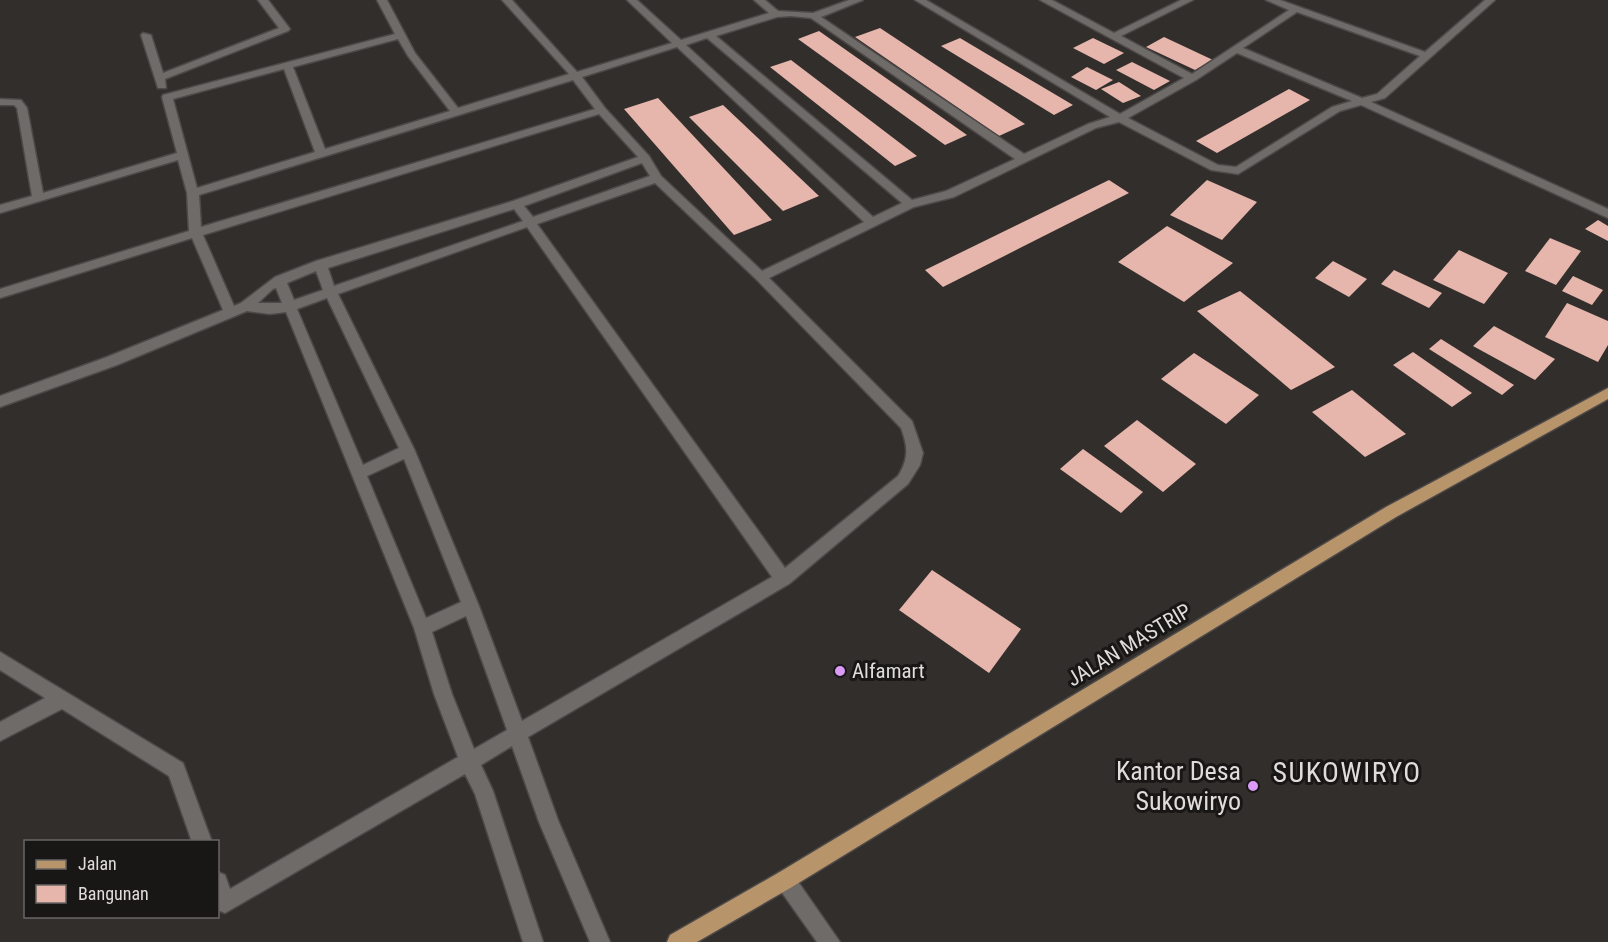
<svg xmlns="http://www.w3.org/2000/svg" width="1608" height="942" viewBox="0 0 1608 942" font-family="'Roboto Condensed',sans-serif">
<rect width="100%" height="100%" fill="#322e2c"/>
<g fill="#e6b5ab">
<path d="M 880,28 L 1025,124 L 999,136 L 855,37 Z"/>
<path d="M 819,31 L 967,135 L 945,145 L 798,39 Z"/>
<path d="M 1164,37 L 1213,60 L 1195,70 L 1146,47 Z"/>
<path d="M 960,38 L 1073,105 L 1054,115 L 941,46 Z"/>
<path d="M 1093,38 L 1124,53 L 1104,64 L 1073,48 Z"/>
<path d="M 791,60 L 917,156 L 895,166 L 770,67 Z"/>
<path d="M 1132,62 L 1170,81 L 1154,90 L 1116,70 Z"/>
<path d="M 1087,67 L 1113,80 L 1096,90 L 1071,77 Z"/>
<path d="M 1119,82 L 1141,96 L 1123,103 L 1101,89 Z"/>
<path d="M 1289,89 L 1310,100 L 1217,153 L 1196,141 Z"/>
<path d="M 658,98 L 772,220 L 734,235 L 624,109 Z"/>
<path d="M 723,105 L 819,196 L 783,211 L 689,117 Z"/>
<path d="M 1109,180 L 1129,193 L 943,287 L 925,270 Z"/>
<path d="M 1207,180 L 1257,202 L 1222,240 L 1170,215 Z"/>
<path d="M 1598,220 L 1608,226 L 1608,241 L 1585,229 Z"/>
<path d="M 1167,226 L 1233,263 L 1184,302 L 1118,262 Z"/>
<path d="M 1550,238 L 1581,251 L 1556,285 L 1525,271 Z"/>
<path d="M 1459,250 L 1508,273 L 1484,304 L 1433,280 Z"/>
<path d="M 1333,261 L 1367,279 L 1349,297 L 1315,278 Z"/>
<path d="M 1394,270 L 1442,293 L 1429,308 L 1381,284 Z"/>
<path d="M 1573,276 L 1603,290 L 1592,305 L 1562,291 Z"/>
<path d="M 1240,291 L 1335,367 L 1291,390 L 1197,311 Z"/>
<path d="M 1567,303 L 1608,321 L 1608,345 L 1598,362 L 1545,337 Z"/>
<path d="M 1494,326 L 1555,359 L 1535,380 L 1473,346 Z"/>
<path d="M 1441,339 L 1514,385 L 1502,395 L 1429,349 Z"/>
<path d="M 1413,352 L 1472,393 L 1452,407 L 1393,365 Z"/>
<path d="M 1194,353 L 1259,395 L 1226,424 L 1161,379 Z"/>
<path d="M 1352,390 L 1406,434 L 1365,457 L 1312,412 Z"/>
<path d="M 1137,420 L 1196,464 L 1163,492 L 1104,446 Z"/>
<path d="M 1083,449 L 1143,492 L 1121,513 L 1060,469 Z"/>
<path d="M 932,570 L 1021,629 L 989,673 L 899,610 Z"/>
</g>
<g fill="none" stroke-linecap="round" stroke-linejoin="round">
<g stroke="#4d4948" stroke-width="3">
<g id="street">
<path d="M 258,0 L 268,0 L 290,29 L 288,31 L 165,79 L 166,88 L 158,88 L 141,35 L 143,33 L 151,35 L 163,73 L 279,28 Z"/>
<path d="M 377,0 L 387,0 L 415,53 L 458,108 L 569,74 L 502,0 L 512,0 L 577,72 L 672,43 L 627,0 L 637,0 L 681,40 L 769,13 L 754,0 L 765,0 L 778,11 L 813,13 L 849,0 L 863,0 L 821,17 L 1024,154 L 1088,124 L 1110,117 L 915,0 L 926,0 L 1120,114 L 1184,78 L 1040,0 L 1052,0 L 1114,33 L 1181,0 L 1193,0 L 1121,36 L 1192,74 L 1289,10 L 1266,0 L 1280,0 L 1425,52 L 1485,0 L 1495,0 L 1385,98 L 1371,102 L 1608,209 L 1608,218 L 1361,105 L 1340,111 L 1238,174 L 1211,170 L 1119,122 L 1096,128 L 954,197 L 914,207 L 769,278 L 912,421 L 923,453 L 920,465 L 908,484 L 789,584 L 528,737 L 558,820 L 610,942 L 590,942 L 539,822 L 512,746 L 481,765 L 493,791 L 543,942 L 523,942 L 475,794 L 465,774 L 225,913 L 218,910 L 218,872 L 225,875 L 230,889 L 458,757 L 434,694 L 414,628 L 286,312 L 270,314 L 247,311 L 117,365 L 0,407 L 0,396 L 107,357 L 223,310 L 192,238 L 0,298 L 0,289 L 189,231 L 187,193 L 178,160 L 0,213 L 0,205 L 32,196 L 17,108 L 14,105 L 0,105 L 0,99 L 21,100 L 27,108 L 43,193 L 177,153 L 162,97 L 163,95 L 395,34 ZM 1297,12 L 1420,56 L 1377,94 L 1362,98 L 1243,48 ZM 791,16 L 811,18 L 1015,159 L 946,191 L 912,200 L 716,36 L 777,17 ZM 707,38 L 902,203 L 873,217 L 686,45 ZM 398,39 L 408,56 L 450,111 L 325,149 L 293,67 ZM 677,47 L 864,222 L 762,271 L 661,176 L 649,156 L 605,108 L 582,77 ZM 1237,53 L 1352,101 L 1332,107 L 1236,167 L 1218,165 L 1128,118 L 1196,80 ZM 284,69 L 315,152 L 197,188 L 173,99 ZM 573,80 L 595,109 L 201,227 L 199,195 ZM 599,114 L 638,157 L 513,201 L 316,261 L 275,277 L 241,303 L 234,306 L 203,235 ZM 642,163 L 650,176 L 533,217 L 524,206 ZM 655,183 L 757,280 L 901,428 C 908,447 909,458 898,476 L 785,568 L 537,224 ZM 514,209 L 523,221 L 334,286 L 328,268 ZM 527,227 L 772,577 L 522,721 L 479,606 L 415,451 L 338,294 ZM 316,271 L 323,290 L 294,300 L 287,283 ZM 276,288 L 282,303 L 258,303 L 273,289 ZM 327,298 L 399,448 L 363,465 L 297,309 ZM 404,459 L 461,602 L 426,618 L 367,476 ZM 466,616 L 507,730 L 474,749 L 452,694 L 432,632 Z"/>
<path d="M 0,652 L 183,763 L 212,842 L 192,842 L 169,776 L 62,709 L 0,741 L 0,722 L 45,698 L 0,670 Z"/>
<path d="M 785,870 L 792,873 L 840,942 L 817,942 L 778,887 L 775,880 L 778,873 Z"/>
</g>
</g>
<g stroke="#4d4948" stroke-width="3">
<path id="primary" d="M 1608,388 L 1608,399 L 1396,517 L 792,887 L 697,942 L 667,942 L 670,935 L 778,873 L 1386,507 Z"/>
</g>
<use href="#street" fill="#6f6b68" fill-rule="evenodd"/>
<use href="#primary" fill="#b7946a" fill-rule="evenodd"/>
</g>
<g fill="#da9af6" stroke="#181716" stroke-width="2">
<circle cx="840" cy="671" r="6"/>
<circle cx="1253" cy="786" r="6"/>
</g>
<g text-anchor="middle" stroke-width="6" stroke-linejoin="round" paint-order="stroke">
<g font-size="21" fill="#dfdcdb" stroke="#181716">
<text transform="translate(1129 645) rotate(-31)" y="7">JALAN MASTRIP</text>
</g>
<g font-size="21" fill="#dfdcdb" stroke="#181716" text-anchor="start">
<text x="852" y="678">Alfamart</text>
</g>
<g font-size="26" fill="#dfdcdb" stroke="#181716" text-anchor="end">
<text x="1241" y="780">Kantor Desa<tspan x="1241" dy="30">Sukowiryo</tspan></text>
</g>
<g font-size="28" letter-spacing="1.5" fill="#dfdcdb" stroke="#181716">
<text x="1347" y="782">SUKOWIRYO</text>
</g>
</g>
<rect x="24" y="840" width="195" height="78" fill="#181716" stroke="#686665" stroke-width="1.5"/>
<rect x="36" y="860" width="30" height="9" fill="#b7946a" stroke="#686665" stroke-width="1.5"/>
<text x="78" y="870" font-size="18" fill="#dfdcdb">Jalan</text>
<rect x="36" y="885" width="30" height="18" fill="#e6b5ab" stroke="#686665" stroke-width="1.5"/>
<text x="78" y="900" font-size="18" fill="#dfdcdb">Bangunan</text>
</svg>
